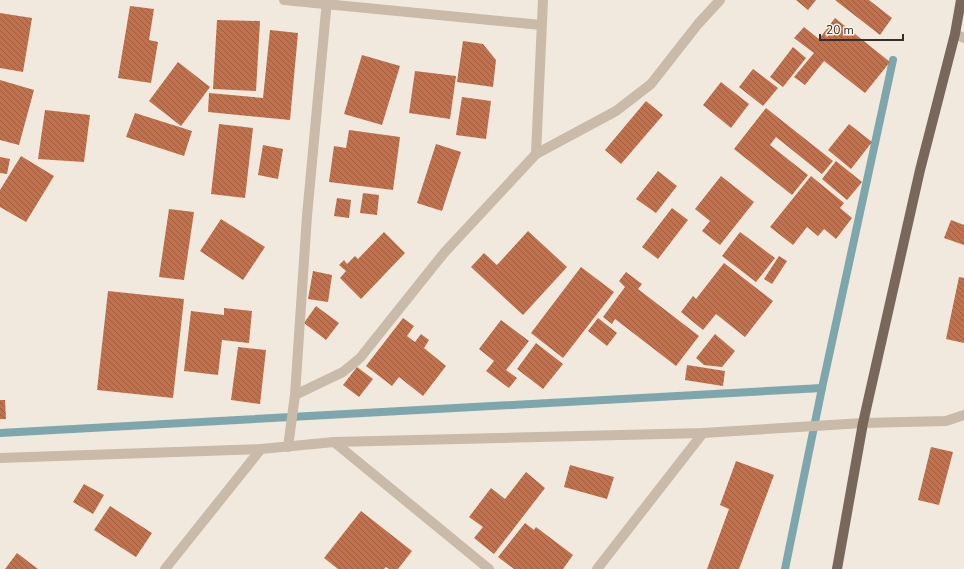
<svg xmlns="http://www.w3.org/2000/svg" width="964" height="569" viewBox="0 0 964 569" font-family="'Nunito Sans',sans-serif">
<defs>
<pattern id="building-back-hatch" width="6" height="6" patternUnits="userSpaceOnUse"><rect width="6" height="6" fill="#c1714b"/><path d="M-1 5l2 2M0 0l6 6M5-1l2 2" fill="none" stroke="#9e5d3e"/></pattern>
</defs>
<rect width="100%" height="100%" fill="#f1e9dd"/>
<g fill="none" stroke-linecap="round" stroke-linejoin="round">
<g stroke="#7da7ad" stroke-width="8">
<path d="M 0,433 L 822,388"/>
<path d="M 785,569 L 822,388 L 893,60"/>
</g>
</g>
<g fill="url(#building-back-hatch)">
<path d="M 796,0 L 816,0 L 808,10 Z"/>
<path d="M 835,0 L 869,0 L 892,18 L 880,35 Z"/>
<path d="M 130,6 L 154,9 L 149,40 L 158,42 L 151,83 L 118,78 Z"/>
<path d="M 0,13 L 32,18 L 23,72 L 0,68 Z"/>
<path d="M 835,18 L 890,62 L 865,93 L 824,61 L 805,85 L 794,77 L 814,53 L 794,38 L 804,27 L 819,39 Z"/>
<path d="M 217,20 L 260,21 L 256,91 L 213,89 Z"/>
<path d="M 270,30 L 298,33 L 290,120 L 208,112 L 209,93 L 263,98 Z"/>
<path d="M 463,41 L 483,44 L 496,60 L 493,87 L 457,82 Z"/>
<path d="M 793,47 L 806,58 L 783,87 L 770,77 Z"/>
<path d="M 362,55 L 400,66 L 382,125 L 344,114 Z"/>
<path d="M 178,62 L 210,87 L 181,126 L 149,101 Z"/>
<path d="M 753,69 L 778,88 L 763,106 L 739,87 Z"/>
<path d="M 415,71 L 456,76 L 450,119 L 409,113 Z"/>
<path d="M 0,80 L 34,90 L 19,145 L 0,140 Z"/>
<path d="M 721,82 L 749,104 L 731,128 L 703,105 Z"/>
<path d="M 462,97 L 491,101 L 486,139 L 456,135 Z"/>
<path d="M 646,101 L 663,115 L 621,164 L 605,150 Z"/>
<path d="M 766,108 L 833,161 L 822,174 L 776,137 L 770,145 L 808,175 L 792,195 L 734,149 Z"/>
<path d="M 45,110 L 90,115 L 84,162 L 38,159 Z"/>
<path d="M 135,113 L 192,131 L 184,156 L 126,137 Z"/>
<path d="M 219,124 L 253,128 L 245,198 L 211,194 Z"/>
<path d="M 849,124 L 872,142 L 851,169 L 828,150 Z"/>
<path d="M 349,130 L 400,137 L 393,190 L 329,182 L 334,146 L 346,148 Z"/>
<path d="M 436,144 L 461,152 L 442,211 L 417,203 Z"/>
<path d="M 263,145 L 283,149 L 278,179 L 258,175 Z"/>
<path d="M 21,156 L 54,176 L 26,222 L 0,207 L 0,190 Z"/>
<path d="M 0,157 L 10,159 L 7,174 L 0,173 Z"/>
<path d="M 836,161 L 862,182 L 847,200 L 822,179 Z"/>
<path d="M 658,171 L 677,186 L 656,213 L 636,199 Z"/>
<path d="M 721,176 L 754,202 L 720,245 L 702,231 L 710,221 L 695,209 Z"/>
<path d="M 811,176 L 844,203 L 840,208 L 852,218 L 836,239 L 824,229 L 818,236 L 807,227 L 793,245 L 770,227 Z"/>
<path d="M 363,193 L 379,195 L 377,215 L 360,213 Z"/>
<path d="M 337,198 L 351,200 L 349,218 L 334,216 Z"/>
<path d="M 672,208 L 688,220 L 658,259 L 642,247 Z"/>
<path d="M 169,209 L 194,212 L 184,280 L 159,277 Z"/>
<path d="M 221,219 L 265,247 L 243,280 L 200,251 Z"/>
<path d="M 951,220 L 964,225 L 964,245 L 944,238 Z"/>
<path d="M 528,231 L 567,267 L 523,315 L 471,267 L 484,253 L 497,265 Z"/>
<path d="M 384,232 L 405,253 L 361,299 L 340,278 L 346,271 L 339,265 L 344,260 L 347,264 L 355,256 L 358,259 Z"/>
<path d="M 740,232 L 775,258 L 756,282 L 722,256 Z"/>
<path d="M 779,256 L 787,261 L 772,284 L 764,279 Z"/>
<path d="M 724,263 L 773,301 L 745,337 L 716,314 L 703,330 L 681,312 L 693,296 L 696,299 Z"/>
<path d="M 581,267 L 614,292 L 563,358 L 531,333 Z"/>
<path d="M 313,271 L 332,275 L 328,302 L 308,299 Z"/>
<path d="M 626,272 L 642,284 L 638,289 L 699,336 L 676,366 L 615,319 L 612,324 L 603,317 L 625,287 L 619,281 Z"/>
<path d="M 959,277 L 964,278 L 964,343 L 946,339 Z"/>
<path d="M 108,291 L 184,299 L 173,398 L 97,390 Z"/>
<path d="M 316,306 L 339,323 L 326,340 L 304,323 Z"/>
<path d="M 224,308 L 252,311 L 249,343 L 222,340 L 218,375 L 184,371 L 191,311 L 224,315 Z"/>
<path d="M 403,318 L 414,326 L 407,336 L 415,342 L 421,334 L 429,340 L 424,348 L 446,366 L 423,396 L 399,377 L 392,386 L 366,366 Z"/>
<path d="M 598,318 L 617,333 L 607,346 L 588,331 Z"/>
<path d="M 501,320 L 529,341 L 506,370 L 517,378 L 509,388 L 486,371 L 494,361 L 479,349 Z"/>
<path d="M 715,334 L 735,351 L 722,367 L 704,365 L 696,358 Z"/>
<path d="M 536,343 L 563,364 L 543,389 L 517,369 Z"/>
<path d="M 238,347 L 266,350 L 260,404 L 231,400 Z"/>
<path d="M 687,365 L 725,371 L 723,386 L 685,380 Z"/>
<path d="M 357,367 L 373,379 L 359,397 L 343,385 Z"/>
<path d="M 0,400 L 5,400 L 6,419 L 0,419 Z"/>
<path d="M 931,447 L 953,452 L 939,505 L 918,500 Z"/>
<path d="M 736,461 L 774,475 L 739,569 L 707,569 L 729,509 L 720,505 Z"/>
<path d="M 570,465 L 614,477 L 607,499 L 564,487 Z"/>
<path d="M 526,472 L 545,488 L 494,554 L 474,538 L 483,527 L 469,517 L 491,488 L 505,499 Z"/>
<path d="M 84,484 L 104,495 L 93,514 L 73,502 Z"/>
<path d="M 110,506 L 152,533 L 136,557 L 94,530 Z"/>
<path d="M 361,511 L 412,551 L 398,569 L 389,569 L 386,567 L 384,569 L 338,569 L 324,558 Z"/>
<path d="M 525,523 L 534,530 L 536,527 L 573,555 L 563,569 L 514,569 L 498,557 Z"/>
<path d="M 17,553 L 38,569 L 5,569 Z"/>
</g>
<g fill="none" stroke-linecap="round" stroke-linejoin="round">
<g stroke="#c9baa9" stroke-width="10">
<path d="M 284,0 L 541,25"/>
<path d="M 955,34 L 964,38"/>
<path d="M 536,154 L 543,0"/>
<path d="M 295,395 L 343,372 L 360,358 L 444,253 L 536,154 L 616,111 L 651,84 L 698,24 L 720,0"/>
<path d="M 863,423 L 946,421 L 964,415"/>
<path d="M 334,442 L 489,569"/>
<path d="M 288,447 L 295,395 L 307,216 L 327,0"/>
<path d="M 165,569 L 261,449"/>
<path d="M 597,569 L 703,433"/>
</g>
<path stroke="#c9baa9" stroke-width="10" d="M 0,458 L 261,449 L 334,442 L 703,433 L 863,423"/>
<path stroke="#78675a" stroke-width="10" d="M 837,569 L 863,423 L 920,170 L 955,34 L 961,0"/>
</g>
<path d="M820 34v6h83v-6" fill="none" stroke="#362e29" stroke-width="2"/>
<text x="826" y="34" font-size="12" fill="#362e29" stroke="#f9f3e9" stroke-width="3" paint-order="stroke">20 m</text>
</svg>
